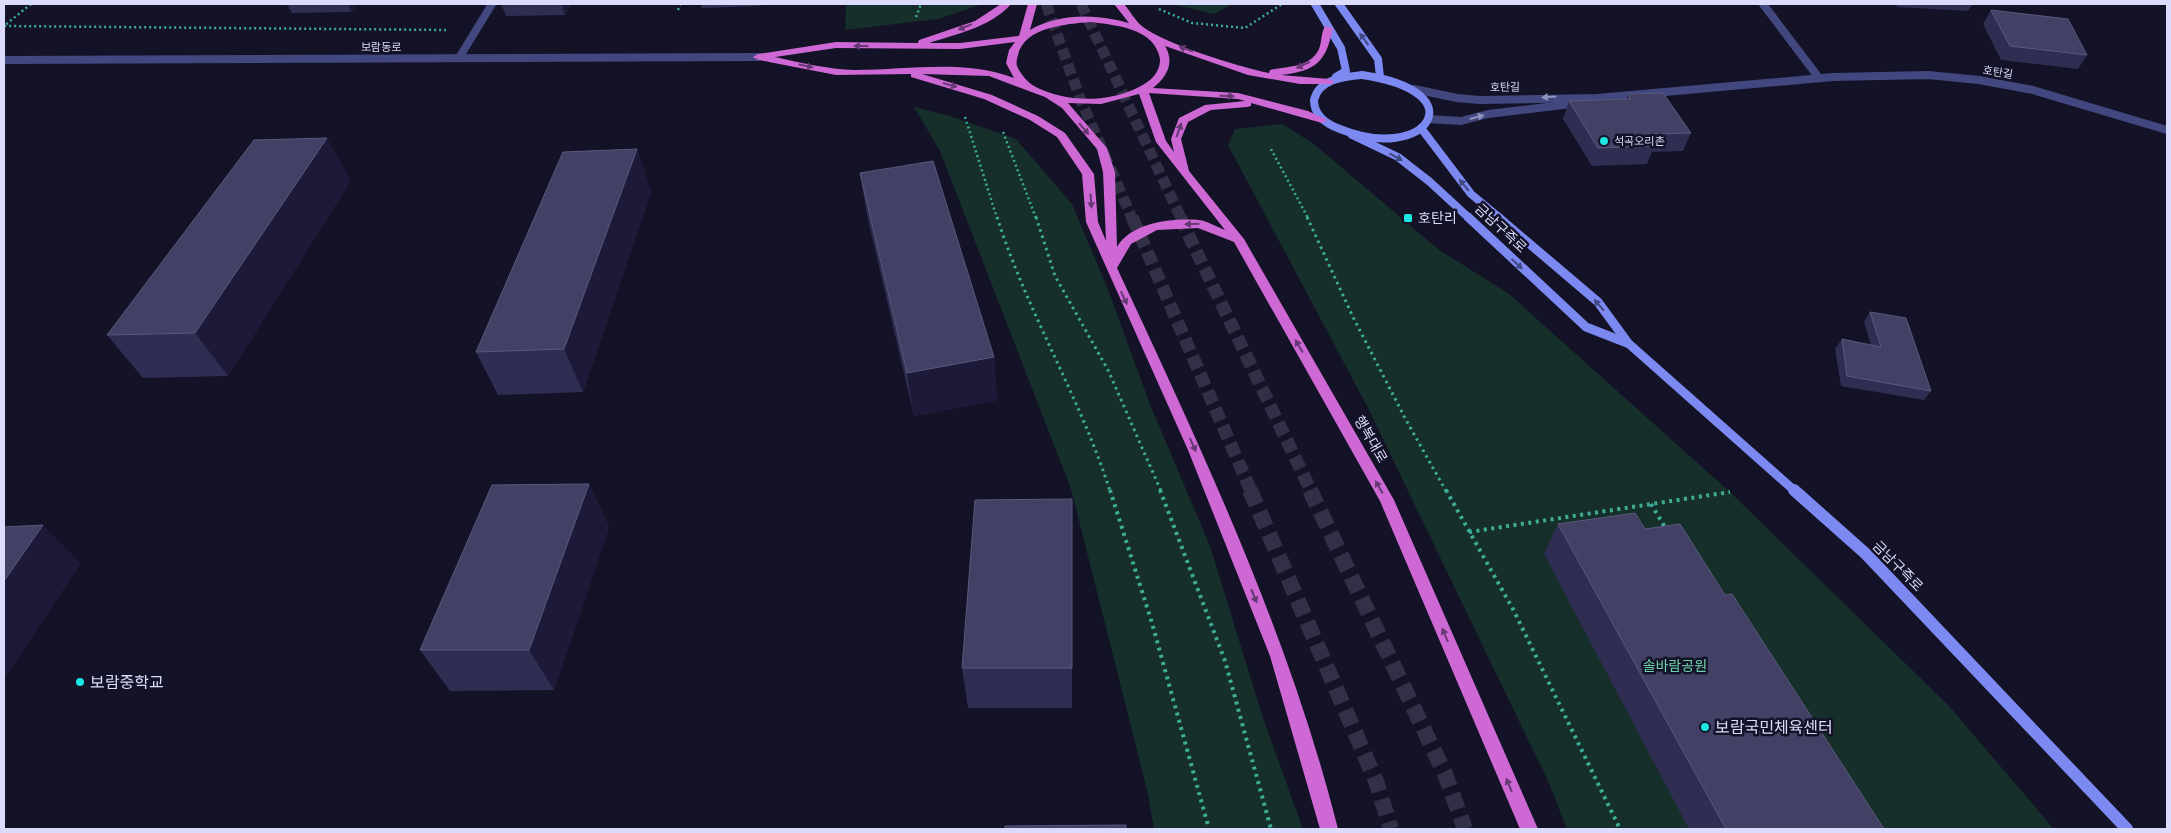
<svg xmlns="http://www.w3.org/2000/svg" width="2171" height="833" viewBox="0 0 2171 833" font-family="Figtree,'Noto Sans KR',sans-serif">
<rect width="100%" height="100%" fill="#131226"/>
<g fill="#162f2b">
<path d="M 846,4 L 983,4 L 938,19 L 845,30 Z"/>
<path d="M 1171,4 L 1232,4 L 1214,14 Z"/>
<path d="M 914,107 L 950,116 L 1016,139 L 1072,204 L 1107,287 L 1151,407 L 1210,546 L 1262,715 L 1303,829 L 1154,829 L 1148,794 L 1071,489 L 940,151 Z"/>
<path d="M 1282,124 L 1314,144 L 1438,249 L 1509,294 L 1730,492 L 1949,706 L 2054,829 L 1567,829 L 1548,781 L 1368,408 L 1228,145 L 1235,129 Z"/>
</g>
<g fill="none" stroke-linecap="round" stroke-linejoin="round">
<g stroke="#313046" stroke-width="11" stroke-dasharray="11 5" stroke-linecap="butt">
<path d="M 1046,4 L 1080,98 L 1132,218"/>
<path d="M 1081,4 L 1181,218"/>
</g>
<g stroke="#313046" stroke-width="13" stroke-dasharray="13 6" stroke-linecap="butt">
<path d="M 1132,217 L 1251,491"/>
<path d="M 1180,217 L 1311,491"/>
</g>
<g stroke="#313046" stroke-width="16" stroke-dasharray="16 8" stroke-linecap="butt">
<path d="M 1250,490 L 1376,781 L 1391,829"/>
<path d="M 1310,490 L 1445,774 L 1465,829"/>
</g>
<g stroke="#3dad97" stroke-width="2.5" stroke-dasharray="2 3" stroke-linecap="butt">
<path d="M 31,4 L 4,26 L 446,30"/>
<path d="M 1159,9 L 1192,23 L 1245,28 L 1282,4"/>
<path d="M 678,10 L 680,4"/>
<path d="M 916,17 L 921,4"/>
<path d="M 965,117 L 997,218"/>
<path d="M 1003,132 L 1036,218"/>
<path d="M 1271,149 L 1308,218"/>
</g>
<g stroke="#3dad97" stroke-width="3" stroke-dasharray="2.5 4" stroke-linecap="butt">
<path d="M 997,217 C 1027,312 1080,397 1110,491"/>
<path d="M 1036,217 L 1055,276 L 1108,370 L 1161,491"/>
<path d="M 1307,217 L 1353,317 L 1406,420 L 1446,491"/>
</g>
<g stroke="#3dad97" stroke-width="4" stroke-dasharray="3 4.5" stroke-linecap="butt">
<path d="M 1110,490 L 1152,623 L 1209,829"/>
<path d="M 1160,490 L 1225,661 L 1271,829"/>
<path d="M 1446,490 L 1514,611 L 1620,829"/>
<path d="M 1651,504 L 1666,529"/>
<path d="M 1469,532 L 1730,492"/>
</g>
<path stroke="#42487f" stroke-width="8" d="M 459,58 L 492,4"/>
<g stroke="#42487f" stroke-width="8">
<path d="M 1763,4 L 1819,78"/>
<path d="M 1414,89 L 1457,98 L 1480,100 L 1597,98 L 1833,77 L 1928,75 L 1979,80 L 2033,90 L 2167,130"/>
<path d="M 1428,119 L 1461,121 L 1488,114 L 1580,103"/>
</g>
<path stroke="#42487f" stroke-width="8" d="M 4,60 L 758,57"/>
<g stroke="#7c89f1" stroke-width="8">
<path d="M 1315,4 L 1341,48 L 1346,71 L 1336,77"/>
<path d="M 1339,4 L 1378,59 L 1380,77"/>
<path d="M 1362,75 C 1479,92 1425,164 1340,129 C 1326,124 1314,116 1314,100 C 1319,79 1343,77 1362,75 Z"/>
<path d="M 1421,128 L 1471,194 L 1500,218"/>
<path d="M 1352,135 L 1398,157 L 1430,182 L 1469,218"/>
</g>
<g stroke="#7c89f1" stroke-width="9">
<path d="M 1468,217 L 1586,327 L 1627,343"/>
<path d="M 1498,217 L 1598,302 L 1628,343 L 1795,491"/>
</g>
<path stroke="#7c89f1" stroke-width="12" d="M 1794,490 L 1866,554 L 2127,829"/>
<path fill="#ce68d4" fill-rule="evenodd" d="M 1001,4 L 1011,4 C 991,27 957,34 929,43 L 960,43 L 1019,36 L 1028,4 L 1037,4 L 1030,30 C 1060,13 1096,14 1129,23 L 1114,4 L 1124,4 C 1130,11 1136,22 1143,27 C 1168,45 1239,67 1269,73 L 1270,70 C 1287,66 1310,68 1319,49 C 1322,41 1321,33 1325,26 L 1333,28 C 1326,62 1316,71 1281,75 L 1329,79 L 1333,80 L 1333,84 L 1300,84 L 1248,75 L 1165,46 C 1175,62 1167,77 1153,88 L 1238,93 L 1308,111 L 1327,120 L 1322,123 L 1251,103 L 1251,106 L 1247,107 L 1211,110 L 1188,122 L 1181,139 L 1189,171 L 1244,239 L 1394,500 L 1538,829 L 1520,829 L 1380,501 L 1234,242 L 1198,228 L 1157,230 L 1131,244 L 1117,268 C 1202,450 1289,634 1338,829 L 1320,829 L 1270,656 L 1188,450 L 1086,222 L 1082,174 L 1057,137 L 1030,120 L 984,99 L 911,77 L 911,74 L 836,75 L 769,62 C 765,61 756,60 753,57 L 758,54 L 836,42 L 918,43 L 919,40 L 975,21 ZM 1090,22 C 1115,25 1155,28 1160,59 C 1160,75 1148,83 1135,89 C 1105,103 1063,102 1034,86 C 1027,82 1020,73 1017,66 C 1016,62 1017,59 1018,55 C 1024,27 1067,24 1090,22 ZM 1015,42 L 1009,50 L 1006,63 L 1014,78 C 964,59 908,70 855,70 C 827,69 802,63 775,57 L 836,48 L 960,49 ZM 922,74 L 989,76 L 1045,97 L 1062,108 L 1097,149 L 1103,172 L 1106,241 L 1098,222 L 1094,174 L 1065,133 L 1038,116 L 992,95 ZM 1149,93 L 1238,99 L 1245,101 L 1205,105 L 1179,118 L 1171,139 L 1174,152 L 1166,141 ZM 1139,94 L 1156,142 L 1225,230 C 1217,227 1207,221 1199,220 C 1172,218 1132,222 1117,247 L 1115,172 L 1107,148 L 1068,103 L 1101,104 Z"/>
</g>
<g fill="#302d52">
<path d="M 287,4 L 358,4 L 351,12 L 292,13 Z"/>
<path d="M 501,4 L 571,4 L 565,15 L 506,16 Z"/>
<path d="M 701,4 L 761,4 L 760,6 L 702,8 Z"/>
<path d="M 1895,4 L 1973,4 L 1968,11 L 1898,7 Z"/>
<path d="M 1991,10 L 2087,55 L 2078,69 L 2001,60 L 1983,24 Z"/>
<path d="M 1628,94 L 1691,133 L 1683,151 L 1652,152 L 1647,164 L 1592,166 L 1563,119 L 1569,101 L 1626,99 Z"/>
<path d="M 637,149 L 651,192 L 583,392 L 498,395 L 476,352 Z"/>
<path d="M 860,173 L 994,357 L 997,400 L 914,416 L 867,215 Z"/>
<path d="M 351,180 L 228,376 L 143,378 L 107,335 Z"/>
<path d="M 1870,312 L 1931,391 L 1924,400 L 1841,386 L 1835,349 L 1842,339 L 1871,345 L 1864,322 Z"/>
<path d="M 589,484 L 609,527 L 554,690 L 450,691 L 420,650 Z"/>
<path d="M 1072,499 L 1072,708 L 968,708 L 962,668 Z"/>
<path d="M 1558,524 L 1645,529 L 1725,595 L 1884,829 L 1689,829 L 1544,554 Z"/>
</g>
<g fill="#1d1a39">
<path d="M 348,4 L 358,4 L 351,12 Z"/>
<path d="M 561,4 L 571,4 L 565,15 Z"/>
<path d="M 327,138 L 351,180 L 228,376 L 195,333 Z"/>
<path d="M 637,149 L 651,192 L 583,392 L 564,349 Z"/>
<path d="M 994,357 L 997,400 L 914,416 L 907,373 Z"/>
<path d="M 589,484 L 609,527 L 554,690 L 529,650 Z"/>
<path d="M 43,525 L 81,563 L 4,680 L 4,581 Z"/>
</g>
<g fill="#424064" stroke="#5a587c">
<path d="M 1991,10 L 2068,19 L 2087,55 L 2010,46 Z"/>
<path d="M 1663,93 L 1691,133 L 1647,134 L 1654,146 L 1598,148 L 1569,101 L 1630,99 L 1628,94 Z"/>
<path d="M 327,138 L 195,333 L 107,335 L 254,140 Z"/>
<path d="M 637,149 L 564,349 L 476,352 L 563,152 Z"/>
<path d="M 933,161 L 994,357 L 907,373 L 860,173 Z"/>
<path d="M 1870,312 L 1906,318 L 1931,391 L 1847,376 L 1842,339 L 1881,347 Z"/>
<path d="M 589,484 L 529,650 L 420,650 L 492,485 Z"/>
<path d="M 1072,499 L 1072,668 L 962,668 L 975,500 Z"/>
<path d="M 1635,513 L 1645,529 L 1680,524 L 1725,595 L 1732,594 L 1884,829 L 1726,829 L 1558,524 Z"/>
<path d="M 43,525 L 4,581 L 4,527 Z"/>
<path d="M 1126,825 L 1126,829 L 1005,829 L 1005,826 Z"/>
</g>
<defs><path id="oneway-solid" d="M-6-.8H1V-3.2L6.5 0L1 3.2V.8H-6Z" transform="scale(1.25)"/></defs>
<g fill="#673974">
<use href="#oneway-solid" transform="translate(965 27) rotate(158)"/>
<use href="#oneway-solid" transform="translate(861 46) rotate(-180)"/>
<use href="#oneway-solid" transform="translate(1186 49) rotate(-161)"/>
<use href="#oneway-solid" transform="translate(1303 65) rotate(155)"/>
<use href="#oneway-solid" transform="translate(806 66) rotate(11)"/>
<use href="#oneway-solid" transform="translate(950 85) rotate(16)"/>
<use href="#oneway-solid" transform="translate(1227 96) rotate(2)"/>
<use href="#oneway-solid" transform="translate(1084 129) rotate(50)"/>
<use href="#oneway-solid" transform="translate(1179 130) rotate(-70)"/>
<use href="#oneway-solid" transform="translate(1091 201) rotate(86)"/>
<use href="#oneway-solid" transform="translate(1192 224) rotate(179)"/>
<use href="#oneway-solid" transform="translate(1124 298) rotate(65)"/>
<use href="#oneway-solid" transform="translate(1299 346) rotate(-120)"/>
<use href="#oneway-solid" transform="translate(1193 445) rotate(66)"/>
<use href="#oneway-solid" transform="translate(1379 487) rotate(-120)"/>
<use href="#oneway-solid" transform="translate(1254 596) rotate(68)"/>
<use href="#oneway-solid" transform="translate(1445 635) rotate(-113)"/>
<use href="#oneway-solid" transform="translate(1509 785) rotate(-113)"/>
</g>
<g fill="#424881">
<use href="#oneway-solid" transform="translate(1364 39) rotate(-126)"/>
<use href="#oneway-solid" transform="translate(1396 157) rotate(29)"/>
<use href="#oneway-solid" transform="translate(1464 185) rotate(-130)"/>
<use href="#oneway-solid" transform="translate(1517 264) rotate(43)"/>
<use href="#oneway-solid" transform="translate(1599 305) rotate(-131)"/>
</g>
<g fill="#8e92bd">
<use href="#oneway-solid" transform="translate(1549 97) rotate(176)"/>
<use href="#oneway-solid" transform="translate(1477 117) rotate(-15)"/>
</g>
<g fill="#1be6e0" stroke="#131226" stroke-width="2">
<circle cx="1604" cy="141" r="5"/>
<rect x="1403" y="213" width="10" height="10" rx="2.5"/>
<circle cx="80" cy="682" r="5"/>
<circle cx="1705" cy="727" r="5"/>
</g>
<g text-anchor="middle" stroke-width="5" stroke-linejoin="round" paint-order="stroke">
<g font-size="11" fill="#dbdbfb" stroke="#131226">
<text x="381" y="51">보람동로</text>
<text transform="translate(1998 72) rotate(9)" y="4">호탄길</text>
<text transform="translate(1505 87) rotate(-1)" y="4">호탄길</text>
</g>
<g font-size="11" fill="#dbdbfb" stroke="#131226" text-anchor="start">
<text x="1614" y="145">석곡오리촌</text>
</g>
<g font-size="14" fill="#dbdbfb" stroke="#131226" text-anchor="start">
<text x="1418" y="223">호탄리</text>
</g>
<g font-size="14" fill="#dbdbfb" stroke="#131226">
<text transform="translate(1501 228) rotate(43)" y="5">금남구즉로</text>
<text transform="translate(1371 439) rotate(60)" y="5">행복대로</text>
<text transform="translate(1898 566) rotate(45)" y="5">금남구즉로</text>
</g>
<g font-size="14" fill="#6ed4ad" stroke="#131226">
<text x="1675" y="671">솔바람공원</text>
</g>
<g font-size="16" fill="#dbdbfb" stroke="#131226" text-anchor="start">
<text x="90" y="688">보람중학교</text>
<text x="1715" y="733">보람국민체육센터</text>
</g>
</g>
<rect width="2171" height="833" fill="none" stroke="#dbdbfb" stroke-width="10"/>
</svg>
